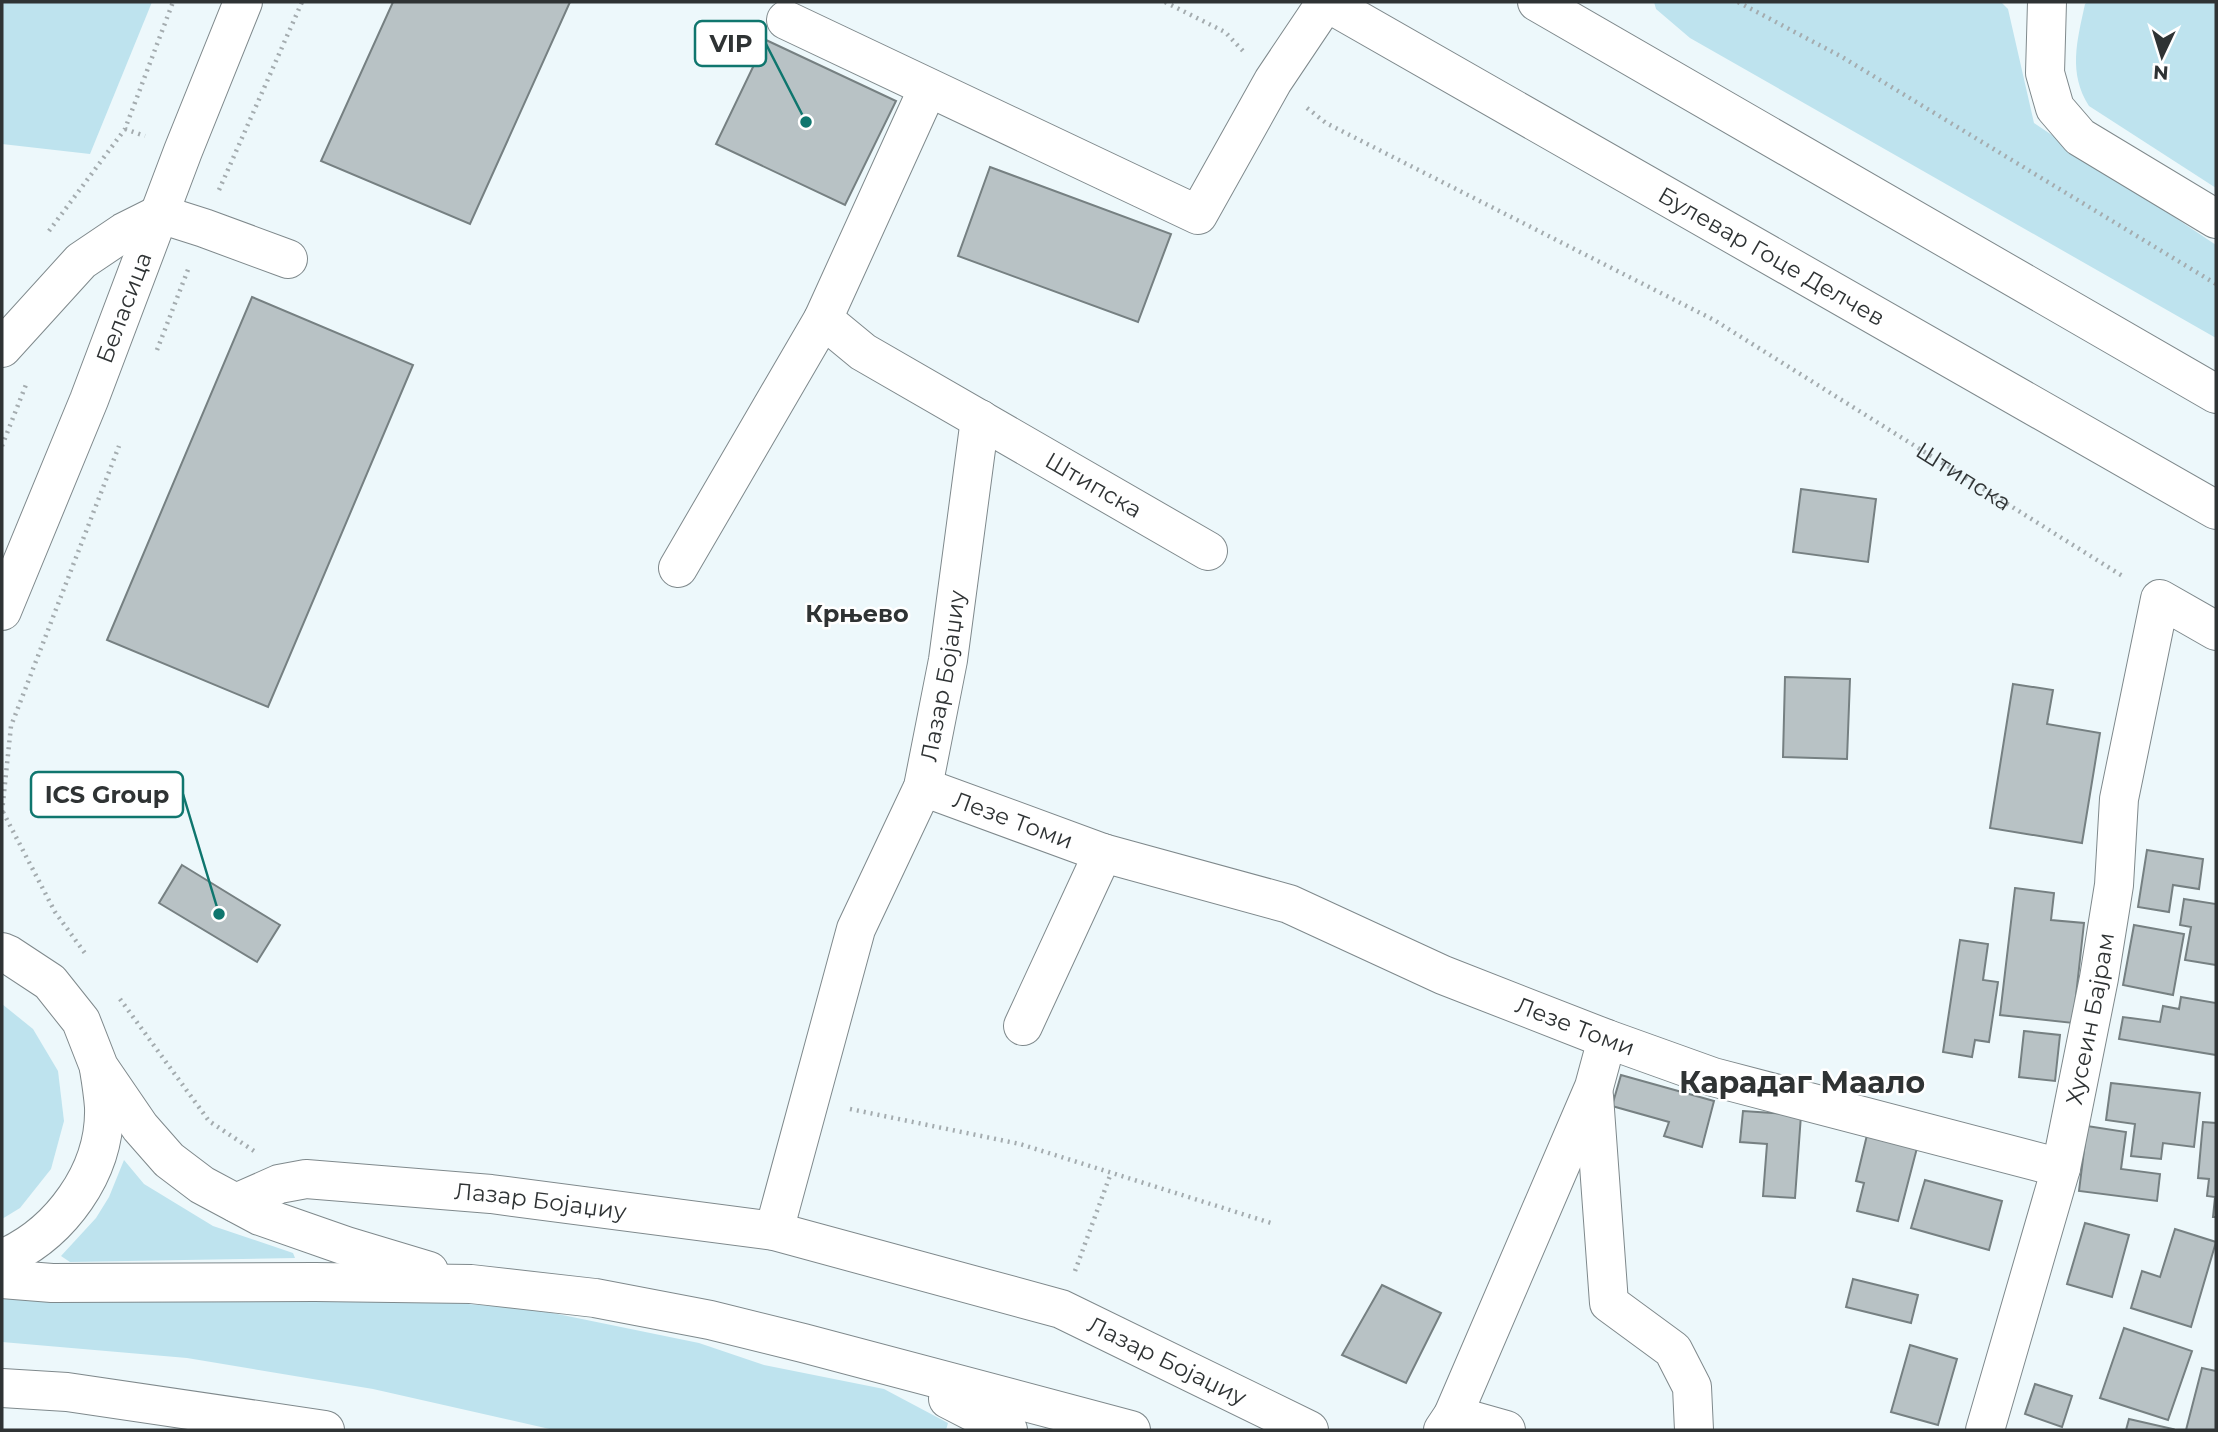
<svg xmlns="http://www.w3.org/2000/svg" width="2218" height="1432" viewBox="0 0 2218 1432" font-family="Montserrat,sans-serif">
<rect width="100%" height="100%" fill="#edf8fb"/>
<g fill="#bee3ee">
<path d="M 2,2 L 152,2 L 90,154 L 2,144 Z"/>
<path d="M 1654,2 L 2001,2 L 2008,9 L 2034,123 L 2216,245 L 2216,338 L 1690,38 L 1656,9 Z"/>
<path d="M 2088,2 L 2216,2 L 2216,188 L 2089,106 C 2068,73 2077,41 2085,4 Z"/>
<path d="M 2,1004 L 33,1029 L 58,1071 L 64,1121 L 51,1169 L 20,1208 L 2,1219 Z"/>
<path d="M 124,1160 L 144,1184 L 213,1226 L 293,1253 L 295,1258 L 70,1262 L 61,1256 L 96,1218 L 109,1197 Z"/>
<path d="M 326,1293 L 533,1309 L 699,1343 L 764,1365 L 884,1389 L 948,1423 L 946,1430 L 554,1430 L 373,1389 L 187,1358 L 2,1342 L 2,1296 Z"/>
</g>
<g fill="#b8c2c5" stroke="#768082" stroke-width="2">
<path d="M 393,2 L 570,2 L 470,224 L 321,161 Z"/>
<path d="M 766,40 L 896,101 L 845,205 L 716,144 Z"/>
<path d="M 990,167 L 1171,234 L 1138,322 L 958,256 Z"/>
<path d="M 252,297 L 413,365 L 268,707 L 107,640 Z"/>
<path d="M 1801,489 L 1876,499 L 1868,562 L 1793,552 Z"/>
<path d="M 1785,677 L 1850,679 L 1847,759 L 1783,757 Z"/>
<path d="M 2013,684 L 2053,690 L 2047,724 L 2100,733 L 2082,843 L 1990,828 Z"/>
<path d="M 2147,850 L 2203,859 L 2199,889 L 2173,885 L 2169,912 L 2138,907 Z"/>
<path d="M 182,865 L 280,925 L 257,962 L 159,903 Z"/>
<path d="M 2015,888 L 2054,893 L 2051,920 L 2084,923 L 2073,1023 L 2000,1015 Z"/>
<path d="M 2184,899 L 2216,904 L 2216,965 L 2185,960 L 2191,927 L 2180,925 Z"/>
<path d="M 2134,925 L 2184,934 L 2173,995 L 2123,985 Z"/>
<path d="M 1960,940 L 1988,944 L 1983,980 L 1998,982 L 1989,1042 L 1975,1040 L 1972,1057 L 1943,1052 Z"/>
<path d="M 2181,997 L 2216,1003 L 2216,1055 L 2119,1039 L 2123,1017 L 2160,1022 L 2163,1006 L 2179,1009 Z"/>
<path d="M 2024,1031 L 2060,1035 L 2055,1081 L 2019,1077 Z"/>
<path d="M 1621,1075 L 1714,1101 L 1702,1147 L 1664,1136 L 1669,1122 L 1612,1106 Z"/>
<path d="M 2111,1083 L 2200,1093 L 2194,1147 L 2163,1143 L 2161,1159 L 2131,1156 L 2135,1124 L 2106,1120 Z"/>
<path d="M 1743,1111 L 1801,1115 L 1795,1198 L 1763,1196 L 1767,1144 L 1740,1142 Z"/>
<path d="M 2203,1122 L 2216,1123 L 2216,1217 L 2213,1217 L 2215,1197 L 2207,1196 L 2209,1179 L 2198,1178 Z"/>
<path d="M 2087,1126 L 2126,1132 L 2121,1169 L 2160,1174 L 2157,1201 L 2079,1191 Z"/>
<path d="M 1867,1135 L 1917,1148 L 1898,1221 L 1857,1211 L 1864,1183 L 1856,1181 Z"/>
<path d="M 1925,1180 L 2002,1201 L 1989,1250 L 1911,1228 Z"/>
<path d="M 2085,1223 L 2129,1235 L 2112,1297 L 2067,1284 Z"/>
<path d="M 2175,1229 L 2216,1242 L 2191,1327 L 2131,1308 L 2142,1271 L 2160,1277 Z"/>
<path d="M 1853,1279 L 1918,1295 L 1911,1323 L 1846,1307 Z"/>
<path d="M 1382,1285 L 1441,1313 L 1406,1383 L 1342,1355 Z"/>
<path d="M 2124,1328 L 2192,1351 L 2168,1420 L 2100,1398 Z"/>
<path d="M 1910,1345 L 1957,1359 L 1938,1425 L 1891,1412 Z"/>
<path d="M 2202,1368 L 2216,1371 L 2216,1430 L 2186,1430 Z"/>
<path d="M 2035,1384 L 2072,1396 L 2062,1427 L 2025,1414 Z"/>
<path d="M 2129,1419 L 2173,1429 L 2172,1430 L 2126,1430 Z"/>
</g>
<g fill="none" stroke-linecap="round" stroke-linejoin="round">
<g stroke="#7f898c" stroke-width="40">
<g id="minor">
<path id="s2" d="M 1326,2 L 2216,510"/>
<path d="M 1537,2 L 2216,394"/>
<path d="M 2047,2 L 2045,73 L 2055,108 L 2080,137 L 2216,219"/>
<path d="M 786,20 L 1198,215 L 1273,81 L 1326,2"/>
<path id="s3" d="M 823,319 L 863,352 L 1208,551"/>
<path d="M 2,348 L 81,261 L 124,232 L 160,214 L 204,228 L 288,259"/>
<path d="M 678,568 L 823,319 L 928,88"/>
<path id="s4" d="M 2,611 L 89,400 L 183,151 L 243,2"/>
<path id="s5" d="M 923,787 L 1103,853 L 1289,904 L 1443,975 L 1607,1039 L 1713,1077 L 2061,1168"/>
<path d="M 2,952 L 9,955 L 50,982 L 81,1021 L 99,1067 L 140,1127 L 169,1160 L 202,1185 L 260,1216 L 346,1246 L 429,1271"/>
<path d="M 1023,1026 L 1103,853"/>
<path d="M 1594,1096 L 1609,1303 L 1673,1350 L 1692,1387 L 1694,1430"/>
<path id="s6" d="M 236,1203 L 279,1184 L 306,1179 L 491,1194 L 774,1231 L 1061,1309 L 1309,1430"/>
<path id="s7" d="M 774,1231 L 856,929 L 923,787 L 948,660 L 980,419"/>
<path d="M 2,1259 C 60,1234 106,1172 104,1107 C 103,1094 101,1081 99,1069"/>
<path d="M 2,1279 L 52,1283 L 315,1282 L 471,1284 L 595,1298 L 710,1320 L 803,1343 L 1131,1430"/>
<path d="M 2,1388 L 67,1392 L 325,1430"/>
<path d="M 948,1399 L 1008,1430"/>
<path d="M 1453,1415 L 1506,1430"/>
<path d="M 1443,1430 L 1453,1415 L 1594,1087 L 1607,1039"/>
<path id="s8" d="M 1985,1430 L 2061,1168 L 2099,978 L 2114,885 L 2119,799 L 2160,599 L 2216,631"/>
</g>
</g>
<g stroke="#a4acaf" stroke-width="4.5" stroke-dasharray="2 5" stroke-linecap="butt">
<path d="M 1165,2 L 1225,32 L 1243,51"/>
<path d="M 1738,2 L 1842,57 L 2216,284"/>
<path id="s1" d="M 1307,108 L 1326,123 L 1714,320 L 2124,577"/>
<path d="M 125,129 L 145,136"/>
<path d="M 219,190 L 302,2"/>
<path d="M 49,231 L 125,129 L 173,2"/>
<path d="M 157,350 L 189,267"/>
<path d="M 2,446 L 27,382"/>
<path d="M 2,812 L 11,726 L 119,446"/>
<path d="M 3,812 L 55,912 L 87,956"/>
<path d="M 120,999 L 209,1121 L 254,1151"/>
<path d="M 850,1109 L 1020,1144 L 1271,1223"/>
<path d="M 1075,1271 L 1111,1173"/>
</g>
<use href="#minor" stroke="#fff" stroke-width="38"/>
</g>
<g text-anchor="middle" stroke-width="5" stroke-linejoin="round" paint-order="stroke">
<g font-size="23" fill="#2f3334" stroke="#fff">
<text dy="8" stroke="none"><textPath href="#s2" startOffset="513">Булевар Гоце Делчев</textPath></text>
<text dy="8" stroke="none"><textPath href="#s4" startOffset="327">Беласица</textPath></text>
<text dy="8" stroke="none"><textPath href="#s1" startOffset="754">Штипска</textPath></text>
<text dy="8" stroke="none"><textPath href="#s3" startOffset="318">Штипска</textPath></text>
<text dy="8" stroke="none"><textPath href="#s7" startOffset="583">Лазар Бојаџиу</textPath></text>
<text dy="8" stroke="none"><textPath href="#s5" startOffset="96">Лезе Томи</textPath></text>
<text dy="8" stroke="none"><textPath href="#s8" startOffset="425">Хусеин Бајрам</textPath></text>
<text dy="8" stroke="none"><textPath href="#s5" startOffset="696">Лезе Томи</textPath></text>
<text dy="8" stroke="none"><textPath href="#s6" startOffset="310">Лазар Бојаџиу</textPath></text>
<text dy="8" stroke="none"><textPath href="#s6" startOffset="961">Лазар Бојаџиу</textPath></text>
</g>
<g font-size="24" font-weight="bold" fill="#2f3334" stroke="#fff">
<text x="857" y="622">Крњево</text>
</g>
<g font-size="30" font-weight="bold" fill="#2f3334" stroke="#fff">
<text x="1802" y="1093">Карадаг Маало</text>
</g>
</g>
<path fill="none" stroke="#0f766e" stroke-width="2.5" d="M806 122L766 44M219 914L183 794"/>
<g fill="#0f766e" stroke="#fff" stroke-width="2.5">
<circle cx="806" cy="122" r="7"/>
<circle cx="219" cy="914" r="7"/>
</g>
<g fill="#fff" stroke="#0f766e" stroke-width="2.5">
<rect x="695" y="21" width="71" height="45" rx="7"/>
<rect x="31" y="772" width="152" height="45" rx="7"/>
</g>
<g font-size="24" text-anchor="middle" font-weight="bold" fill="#2f3334">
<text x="731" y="52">VIP</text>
<text x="107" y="803">ICS Group</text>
</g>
<rect width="2218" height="1432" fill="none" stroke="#2f3334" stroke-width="7"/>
<g transform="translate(2162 56) rotate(184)" stroke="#ffffff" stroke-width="5" paint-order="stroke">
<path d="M0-5L12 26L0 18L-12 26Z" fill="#2f3334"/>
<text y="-10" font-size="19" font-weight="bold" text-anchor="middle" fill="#2f3334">N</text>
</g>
</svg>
